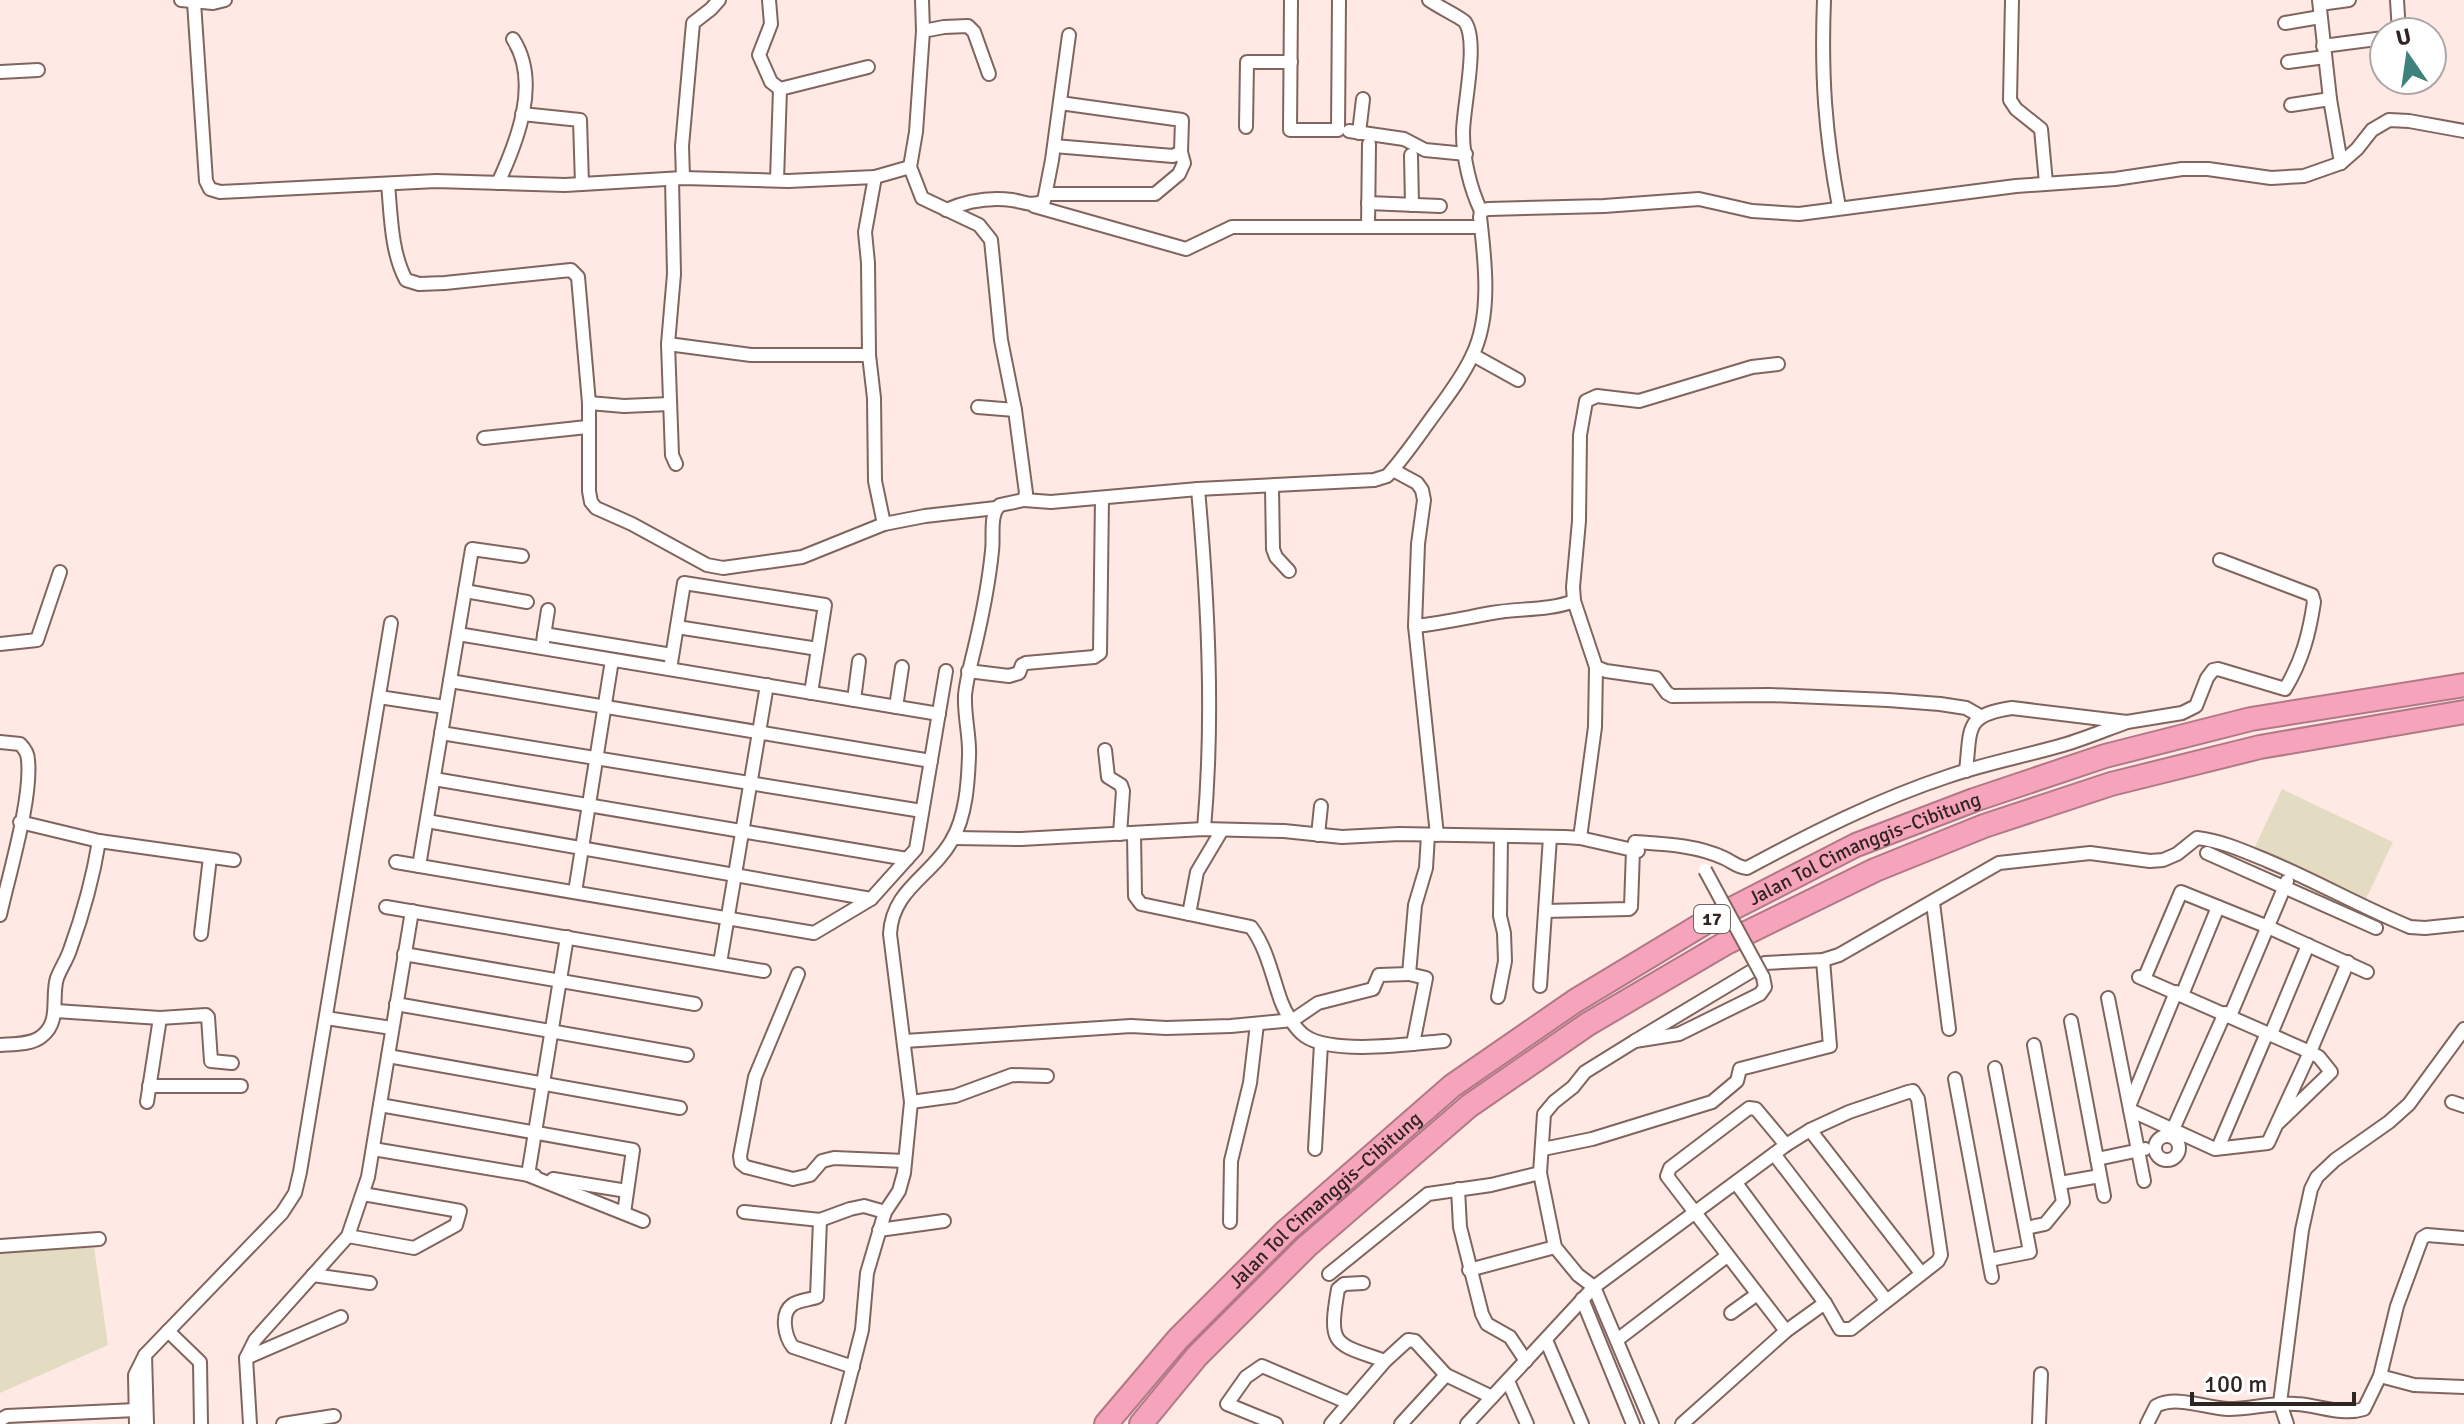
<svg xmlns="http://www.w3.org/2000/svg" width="2464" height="1424" viewBox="0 0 2464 1424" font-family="Signika,sans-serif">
<rect width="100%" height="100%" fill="#fee9e5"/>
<g fill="#e3dcc3">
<path d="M 2282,789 L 2393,842 L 2364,903 L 2253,851 Z"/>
<path d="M 94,1247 L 108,1345 L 0,1393 L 0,1251 Z"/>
</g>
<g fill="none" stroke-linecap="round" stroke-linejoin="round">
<g stroke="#81645e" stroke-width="16">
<g id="street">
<path d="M 181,0 L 213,3 L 225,0"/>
<path d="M 769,0 L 771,24 L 759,55 L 771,82 L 780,89"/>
<path d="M 1291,0 L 1290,130 L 1338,130 L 1339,0"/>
<path d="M 1429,0 C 1437,6 1462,18 1465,22 C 1479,42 1463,107 1463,133 C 1463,158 1470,188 1481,211"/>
<path d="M 1824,0 C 1821,75 1825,133 1839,207"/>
<path d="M 2012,0 L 2010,100 L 2016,109 L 2041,129 L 2046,183"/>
<path d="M 2319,0 L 2330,99 L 2341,163"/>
<path d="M 2397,0 L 2399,32"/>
<path d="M 194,2 L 206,181 L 210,189 L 220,192 L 436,181 L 565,185 L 683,178 L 788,181 L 875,177 L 910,167"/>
<path d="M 2320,4 L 2349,0"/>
<path d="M 2285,23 L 2320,17"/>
<path d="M 923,31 L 944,27 L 968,26 L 974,32 L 989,74"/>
<path d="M 2323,46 L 2384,38"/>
<path d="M 2288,62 L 2325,57"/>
<path d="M 0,72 L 38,70"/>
<path d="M 2291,105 L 2330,99"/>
<path d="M 522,114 L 580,120 L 582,184"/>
<path d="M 1246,127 L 1247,62 L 1291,62"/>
<path d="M 1349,131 L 1404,139 L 1425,150 L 1466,154"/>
<path d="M 1359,133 L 1363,99"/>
<path d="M 1054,146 L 1173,156 L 1181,152 L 1182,120 L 1060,103"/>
<path d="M 1411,155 L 1412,205"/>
<path d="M 875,177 L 865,232 L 868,263 L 869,355 L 874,398 L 875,481 L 884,524"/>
<path d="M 683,178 L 682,146 L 693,23 L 711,9 L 719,0"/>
<path d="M 672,179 L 674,274 L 668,344 L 672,455 L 676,464"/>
<path d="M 777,180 L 780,89 L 868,67"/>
<path d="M 498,183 C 517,142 541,82 513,39"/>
<path d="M 388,184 C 391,216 391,252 406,280 L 419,284 L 445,283 L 571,270 L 578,277 L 589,403 L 589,491 L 591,502 L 596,508 L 632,524 L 707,565 L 723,568 L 802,557 L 884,524 L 925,516 L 996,508"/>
<path d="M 1046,194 L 1155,194 L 1179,174 L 1184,163 L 1181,152"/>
<path d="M 1368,203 L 1440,206"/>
<path d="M 1034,206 L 1186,249 L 1232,227 L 1481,227"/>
<path d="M 946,210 C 967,201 989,197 1012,200 C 1025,202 1031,207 1044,201 L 1052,160 L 1069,35"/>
<path d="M 1368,227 L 1369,144"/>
<path d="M 668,344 L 751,355 L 869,355"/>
<path d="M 1473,355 L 1518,380"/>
<path d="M 1778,364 L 1752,367 L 1639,401 L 1597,396 L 1586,401 L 1580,435 L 1579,521 L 1573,587 L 1574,601 L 1596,667 L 1606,671 L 1656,678 L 1667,693 L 1672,696 L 1770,695 L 1888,700 L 1940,704 L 1966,708 L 1980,716"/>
<path d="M 589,403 L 624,406 L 670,404"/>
<path d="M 978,407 L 1015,410"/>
<path d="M 484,438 L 587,427"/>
<path d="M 1393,470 L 1417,483 L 1422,490 L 1424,500 L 1418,544 L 1415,626 L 1437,835"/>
<path d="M 1272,487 L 1273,549 L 1276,557 L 1289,571"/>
<path d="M 1198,489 C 1208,602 1214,716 1204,829"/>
<path d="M 1024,500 L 1051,502 L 1198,489 L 1374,480 L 1387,476 C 1402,460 1415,441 1428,423 C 1443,402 1461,380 1472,356 C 1492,316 1485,260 1480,217 L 1481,211 L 1488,209 L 1604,206 L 1699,199 L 1752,211 L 1799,214 L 2016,186 L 2115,179 L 2182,169 L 2208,169 L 2271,178 L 2304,176 L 2341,163 L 2357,149 L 2372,130 L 2389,120 L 2409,121 L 2464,131"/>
<path d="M 465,591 L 527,602"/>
<path d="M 1415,626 C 1444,623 1464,618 1492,613 C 1519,608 1548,611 1574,601"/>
<path d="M 677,627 L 818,649"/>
<path d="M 458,634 L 939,714"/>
<path d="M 544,634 L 672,655"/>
<path d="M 543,642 L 548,610"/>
<path d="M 0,644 L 37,640 L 60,572"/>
<path d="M 670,669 L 684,583 L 825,605 L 811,693"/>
<path d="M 968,671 L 1009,676 L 1019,673 L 1022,665 L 1026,663 L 1094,657 L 1100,653 L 1102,498"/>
<path d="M 450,681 L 931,761"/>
<path d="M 379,697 L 445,707"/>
<path d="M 854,700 L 859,661"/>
<path d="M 896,707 L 902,667"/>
<path d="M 441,733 L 922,811"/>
<path d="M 0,742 L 20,744 C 24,748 28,753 28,760 C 32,799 9,874 0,915"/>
<path d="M 1105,750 L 1108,777 L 1121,785 L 1123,791 L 1120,834"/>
<path d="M 1966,771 C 1971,728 1964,715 2012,708 L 2127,722 L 2182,713 L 2196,706 L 2207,678 L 2213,670 L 2218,669 L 2285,689 C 2302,661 2309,635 2314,602 L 2312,595 L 2220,560"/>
<path d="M 434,779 L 907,859"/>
<path d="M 427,821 L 871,899"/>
<path d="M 20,822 L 99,841 L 234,860"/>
<path d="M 1134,834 L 1135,896 L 1141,904 L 1251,927 C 1267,948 1272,976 1281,1001 C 1285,1012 1295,1029 1305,1036 C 1332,1055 1411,1044 1444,1041"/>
<path d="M 1318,835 L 1321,806"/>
<path d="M 953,838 L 1021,839 L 1204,829 L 1284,831 L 1342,837 L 1399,834 L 1565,837 L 1580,838 L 1633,850 L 1635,842 C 1664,844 1696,845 1724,858 C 1733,862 1737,867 1747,868 C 1812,833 1879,799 1949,776 C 1987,763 2025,756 2063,745 C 2084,739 2105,730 2127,722"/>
<path d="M 1580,838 L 1595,727 L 1596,667"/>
<path d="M 2207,853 L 2376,928"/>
<path d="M 396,862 L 814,933 L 871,899 L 916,849 L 946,671"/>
<path d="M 419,866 L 472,549 L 522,556"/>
<path d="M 575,892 L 612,660"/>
<path d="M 1933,903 L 1949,1029"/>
<path d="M 386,907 L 764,971"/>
<path d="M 1545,911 L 1629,909 L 1631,907 L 1633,850 L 1638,851"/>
<path d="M 1189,914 L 1197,872 L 1222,830"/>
<path d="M 201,934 L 210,857"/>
<path d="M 567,937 L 528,1175 L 643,1221"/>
<path d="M 404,954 L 695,1004"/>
<path d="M 720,963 L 767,685"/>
<path d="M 798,974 L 755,1077 L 740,1156 L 741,1163 L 746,1167 L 793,1179 L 810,1175 L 822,1161 L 834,1158 L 905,1161"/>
<path d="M 2139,977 L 2310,1052 L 2348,962"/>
<path d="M 2144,979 L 2181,892 L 2268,927 L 2367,972"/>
<path d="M 1540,986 L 1550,837"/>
<path d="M 2182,995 L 2218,907"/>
<path d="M 1498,997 L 1505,961 L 1504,933 L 1500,916 L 1501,837"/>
<path d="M 2108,998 L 2144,1181"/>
<path d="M 396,1004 L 687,1055"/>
<path d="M 56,1011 L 160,1018 L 206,1015 L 208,1017 L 211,1061 L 232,1063"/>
<path d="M 2230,1016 L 2287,881"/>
<path d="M 326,1018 L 392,1028"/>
<path d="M 2071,1021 L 2104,1196"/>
<path d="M 2271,1034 L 2308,945"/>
<path d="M 905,1041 L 1131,1026 L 1166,1028 L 1231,1026 L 1293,1020 L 1318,1003 L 1373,989 L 1379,975 L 1409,974"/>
<path d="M 1635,1041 L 1765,963 L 1823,960 L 1839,955 L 1999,863 L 2090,853 L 2150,861 L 2163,860 L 2177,854 L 2197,838 C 2222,841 2244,851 2268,861 C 2316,881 2361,907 2410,927 L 2425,928 L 2464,924"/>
<path d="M 1413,1044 L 1426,978 L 1409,974 L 1415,905 L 1426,868 L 1428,835"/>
<path d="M 0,1045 C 12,1044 32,1045 42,1036 C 61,1021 51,997 57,978 C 61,968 67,959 70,950 C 83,914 93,878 99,841"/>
<path d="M 388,1056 L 680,1108"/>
<path d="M 1955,1079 L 1992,1277"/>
<path d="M 149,1086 L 241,1086"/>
<path d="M 147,1102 L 160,1018"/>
<path d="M 911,1102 L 955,1096 L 1012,1075 L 1047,1076"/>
<path d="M 2452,1102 L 2464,1106"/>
<path d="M 2130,1104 L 2176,992"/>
<path d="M 380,1105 L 633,1150 L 624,1213"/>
<path d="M 2130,1110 L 2215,1149 L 2268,1143 L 2310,1052 L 2319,1057 L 2331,1072 L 2277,1124"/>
<path d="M 2170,1136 L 2225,1013"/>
<circle cx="2167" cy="1148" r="12"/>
<path d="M 1786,1145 L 1756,1109 L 1749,1108 L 1670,1168 L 1667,1176 L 1786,1331"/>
<path d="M 2218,1148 L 2267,1033"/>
<path d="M 373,1149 L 535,1176"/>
<path d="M 1315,1149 L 1321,1044"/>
<path d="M 1543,1149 L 1592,1139 L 1712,1102 L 1737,1081 L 1740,1069 L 1830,1046 L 1823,960"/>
<path d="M 1774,1154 L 1886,1300"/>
<path d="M 2097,1159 L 2145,1149"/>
<path d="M 553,1179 L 627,1191"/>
<path d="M 1736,1183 L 1825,1303 L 1840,1329 L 1851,1329 L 1938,1261 L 1941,1255 L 1918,1099 L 1913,1091 L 1908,1092 L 1849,1112 L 1810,1130"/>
<path d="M 2060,1183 L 2100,1176"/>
<path d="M 1458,1189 L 1460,1227 L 1482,1314 L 1487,1324 L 1510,1337 L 1526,1361"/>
<path d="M 744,1212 L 820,1220 L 850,1209 L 864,1206 L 885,1212"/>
<path d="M 820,1220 L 817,1297 C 809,1300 798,1300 792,1305 C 780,1314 785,1337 793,1347 L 853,1367"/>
<path d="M 1230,1222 L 1231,1161 L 1250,1083 L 1257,1024"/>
<path d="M 2026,1228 L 2045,1224 L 2063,1202 L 2034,1045"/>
<path d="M 879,1230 L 944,1221"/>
<path d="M 348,1236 L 414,1248 L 456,1225 L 460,1211 L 363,1194"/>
<path d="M 0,1246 L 99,1239"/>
<path d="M 1989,1260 L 2030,1252 L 1995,1068"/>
<path d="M 1469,1270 L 1555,1247"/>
<path d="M 1329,1274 L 1428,1194 L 1491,1185 L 1540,1173"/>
<path d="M 313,1275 L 370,1283"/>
<path d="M 1363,1283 L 1344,1284 L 1338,1289 C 1328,1347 1334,1343 1385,1361"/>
<path d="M 1582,1299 L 1633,1424"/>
<path d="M 1731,1313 L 1756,1295"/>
<path d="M 168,1331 L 200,1362 L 201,1424"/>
<path d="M 1546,1340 L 1582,1424"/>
<path d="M 1617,1340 L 1727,1256"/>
<path d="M 145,1355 L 282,1213 L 295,1193 L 300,1172 L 391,623"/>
<path d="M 246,1358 L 341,1317"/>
<path d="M 2380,1376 L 2414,1385 L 2464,1387"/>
<path d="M 1508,1381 L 1527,1424"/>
<path d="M 0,1420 L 7,1416 L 136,1410"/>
<path d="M 136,1424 L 135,1375 L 145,1355 L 147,1424"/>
<path d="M 250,1424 L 246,1358 L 255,1340 L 348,1236 L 368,1177 L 412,911"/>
<path d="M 283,1424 L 334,1416"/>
<path d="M 838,1424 L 862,1330 L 867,1273 L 885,1212 L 899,1191 L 904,1173 L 911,1102 L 890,934 C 892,889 932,876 952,840 C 966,816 968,783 969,756 C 970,736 964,716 965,695 C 967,676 972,660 976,642 C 983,612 989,581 992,551 C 994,537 989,514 1000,505 L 1024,500 L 1026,493 L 1015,410 L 1001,340 L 991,240 L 979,225 L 922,198 L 910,167 L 916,132 L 923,31 L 922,0"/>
<path d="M 1276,1424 L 1227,1404 L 1246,1377 L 1262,1366 L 1349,1403"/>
<path d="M 1331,1424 L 1385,1361 L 1408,1340 L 1415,1341 L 1446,1375 L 1492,1397"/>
<path d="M 1401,1424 L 1446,1375"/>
<path d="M 1467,1424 L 1594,1287 L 1786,1145 L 1810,1130 L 1921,1273"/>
<path d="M 1652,1424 L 1594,1287 L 1578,1275 L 1555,1247 L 1540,1173 L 1544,1114 L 1554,1102 L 1573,1087 L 1585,1072 L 1635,1041 L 1679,1034 L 1760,994 L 1765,987 L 1763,977"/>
<path d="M 1682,1424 L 1786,1331 L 1825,1303"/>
<path d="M 2039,1424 L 2041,1374"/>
<path d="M 2147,1424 L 2156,1406 C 2177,1395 2205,1408 2229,1409 C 2251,1409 2274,1402 2296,1404 C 2318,1405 2342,1416 2364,1409 L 2380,1376 L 2397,1306 L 2422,1238 L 2427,1235 L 2464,1238"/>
<path d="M 2287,1424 L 2280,1403 L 2302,1230 L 2311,1189 L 2317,1177 L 2335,1160 L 2389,1122 L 2409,1104 L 2464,1029"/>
</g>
</g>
<g stroke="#b17886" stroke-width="26">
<g id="highway">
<path id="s1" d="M 1106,1424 L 1178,1339 L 1286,1231 L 1452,1086 L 1575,1001 L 1706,922 L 1856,845 L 1974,800 L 2105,756 L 2251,719 L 2464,685"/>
<path d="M 1141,1424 L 1197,1356 L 1306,1247 L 1469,1106 L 1588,1024 L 1726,943 L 1875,870 L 1984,826 L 2111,784 L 2260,747 L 2464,712"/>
</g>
</g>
<use href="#street" stroke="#fff" stroke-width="12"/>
<use href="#highway" stroke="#f6a4bc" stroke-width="22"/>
<g stroke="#81645e" stroke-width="16" stroke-linecap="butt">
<path id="street-bridge" d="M 1705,870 L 1763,977"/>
</g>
<use href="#street-bridge" stroke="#fff" stroke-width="12"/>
</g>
<g text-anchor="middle" stroke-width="6" stroke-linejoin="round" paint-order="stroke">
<rect fill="#fff" stroke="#6f6664" stroke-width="2" x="1694" y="905" width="36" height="28" rx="6"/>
<g font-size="18" font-weight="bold" fill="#312522">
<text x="1712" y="925">17</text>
</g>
<g font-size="20" fill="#312522" stroke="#fff">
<text dy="7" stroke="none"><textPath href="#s1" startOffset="962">Jalan Tol Cimanggis–Cibitung</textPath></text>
<text dy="7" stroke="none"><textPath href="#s1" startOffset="314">Jalan Tol Cimanggis–Cibitung</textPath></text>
</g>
</g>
<g transform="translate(2408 56) rotate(347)"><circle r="38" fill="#ffffff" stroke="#ada8a7" stroke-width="2"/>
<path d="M0-6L14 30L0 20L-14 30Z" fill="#3d837b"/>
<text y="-12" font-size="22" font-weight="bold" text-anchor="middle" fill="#312522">U</text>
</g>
<path d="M2192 1392v12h162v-12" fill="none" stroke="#312522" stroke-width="4"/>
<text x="2204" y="1392" font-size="24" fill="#312522" stroke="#ffffff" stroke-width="6" paint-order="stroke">100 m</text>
</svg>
